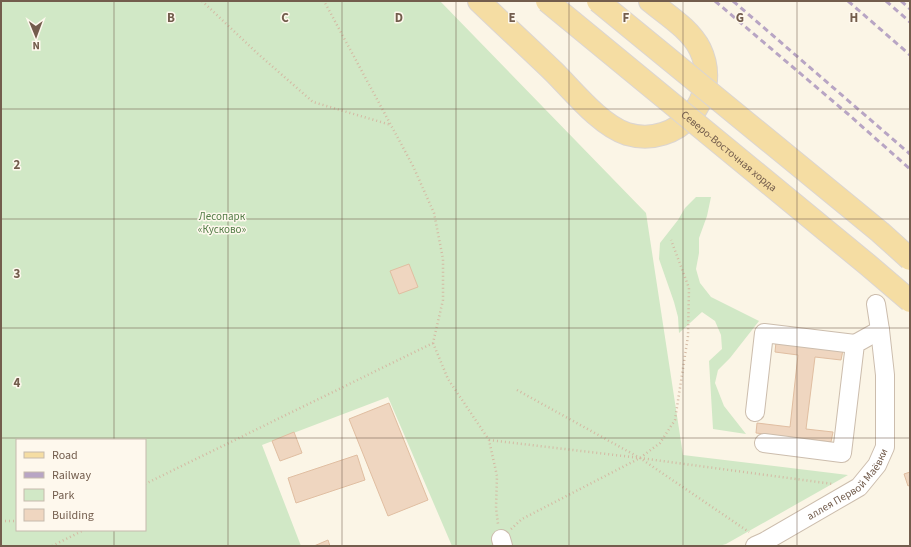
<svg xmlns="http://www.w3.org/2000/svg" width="911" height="547" viewBox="0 0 911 547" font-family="'Source Sans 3',sans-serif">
<rect width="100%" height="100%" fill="#fbf5e6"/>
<g fill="#d1e8c6" fill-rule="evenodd">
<path d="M 1,1 L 440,1 L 646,213 L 683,455 L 848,475 L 726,544 L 719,546 L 452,546 L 388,397 L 262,445 L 301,546 L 1,546 ZM 17,440 L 145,440 L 145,530 L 17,530 Z"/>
<path d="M 696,197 L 711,197 L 707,216 L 699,238 L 699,253 L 696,269 L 700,283 L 711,297 L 759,321 L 730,358 L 718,370 L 715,383 L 724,406 L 746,434 L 713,429 L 709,361 L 722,349 L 721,335 L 715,321 L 702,312 L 679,333 L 678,317 L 674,302 L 659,259 L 660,243 L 678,220 L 685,208 Z"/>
</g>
<g fill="#efd6c0" stroke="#e0bea1">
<path d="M 409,264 L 418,287 L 399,294 L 390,271 Z"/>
<path d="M 776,342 L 843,350 L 841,360 L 815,357 L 806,429 L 833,432 L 831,442 L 756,433 L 757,423 L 790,427 L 798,355 L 775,352 Z"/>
<path d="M 389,403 L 428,500 L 388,516 L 349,419 Z"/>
<path d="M 294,432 L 302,453 L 280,461 L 272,441 Z"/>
<path d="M 357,455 L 365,480 L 296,503 L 288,478 Z"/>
<path d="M 910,472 L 910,485 L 908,486 L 904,474 Z"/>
<path d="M 328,540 L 330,546 L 314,546 Z"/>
</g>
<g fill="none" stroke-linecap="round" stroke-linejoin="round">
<g stroke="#ccbdad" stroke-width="20">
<g id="minor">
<path d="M 755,412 L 764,333 L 855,344"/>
<path d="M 764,443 L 842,453 L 855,344 L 880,330"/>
<path d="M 501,539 L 503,546"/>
<path id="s1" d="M 755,546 L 764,542 L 859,487 L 877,465 L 885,447 L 885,375 L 880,330 L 876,304"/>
</g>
</g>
<g stroke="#dbd5d1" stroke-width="24">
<path id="major" d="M 479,1 C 504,25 529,48 554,72 C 573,91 601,126 627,134 C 678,149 723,97 700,49 C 690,29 667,15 650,1"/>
</g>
<g stroke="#d4b9a3" stroke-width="2.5" stroke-dasharray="1 3" stroke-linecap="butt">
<path d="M 202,1 L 257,53 L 313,102 L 391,125"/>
<path d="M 433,343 L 448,379 L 489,440 L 497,476 L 496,508 L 498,524"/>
<path d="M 517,390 L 640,458 L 749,532"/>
<path d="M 489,440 L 640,458 L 833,484"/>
<path d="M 145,484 L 433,343 L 443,300 L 443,259 L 434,213 L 413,166 L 324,1"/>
<path d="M 1,521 L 17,521"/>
<path d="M 511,529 L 522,519 L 640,458 L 660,443 L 675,420 L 688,336 L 689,288 L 671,240"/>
<path d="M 52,546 L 84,530"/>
</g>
<use href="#minor" stroke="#fff" stroke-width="18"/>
<use href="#major" stroke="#f5dda3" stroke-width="22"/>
<g stroke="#b8a5c4" stroke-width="3" stroke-dasharray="6 4" stroke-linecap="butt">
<path d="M 715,1 L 848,114 L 910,169"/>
<path d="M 733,1 L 910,154"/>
<path d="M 848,1 L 910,55"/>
<path d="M 886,1 L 910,22"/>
<path d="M 901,1 L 910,9"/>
</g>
<g stroke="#dbd5d1" stroke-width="24" stroke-linecap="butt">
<g id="major-bridge">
<path id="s2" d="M 547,1 L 868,265 L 910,301"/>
<path d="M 598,1 L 880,232 L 910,259"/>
</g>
</g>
<use href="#major-bridge" stroke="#f5dda3" stroke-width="22"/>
</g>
<path fill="none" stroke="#735d4d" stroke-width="1" stroke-opacity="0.55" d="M 114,1 L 114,440M 228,1 L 228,546M 342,1 L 342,546M 456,1 L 456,546M 569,1 L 569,546M 683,1 L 683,546M 797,1 L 797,546M 1,109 L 910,109M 1,219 L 910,219M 1,328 L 910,328M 1,438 L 910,438M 114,530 L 114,546"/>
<g text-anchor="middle" stroke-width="3" stroke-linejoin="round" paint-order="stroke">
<g font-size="11" fill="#735d4d" stroke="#fef8ed">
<text dy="4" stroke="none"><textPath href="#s2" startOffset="236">Северо-Восточная хорда</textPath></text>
<text dy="4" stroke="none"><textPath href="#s1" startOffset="113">аллея Первой Маёвки</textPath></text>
</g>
<g font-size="11" fill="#547d48" stroke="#fef8ed">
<text x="222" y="220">Лесопарк<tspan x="222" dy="13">«Кусково»</tspan></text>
</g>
</g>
<g font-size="13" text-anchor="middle" font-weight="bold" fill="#735d4d" stroke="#fef8ed" stroke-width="3" stroke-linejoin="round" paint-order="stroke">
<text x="171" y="22">B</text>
<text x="285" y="22">C</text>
<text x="399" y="22">D</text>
<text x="512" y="22">E</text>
<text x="626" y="22">F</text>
<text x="740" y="22">G</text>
<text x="854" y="22">H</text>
<text x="17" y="169">2</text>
<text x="17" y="278">3</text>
<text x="17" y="387">4</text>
</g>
<rect width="911" height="547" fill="none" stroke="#735d4d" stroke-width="4"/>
<rect x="16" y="439" width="130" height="92" fill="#fef8ed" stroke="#c6baad"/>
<rect x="24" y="452" width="20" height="6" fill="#f5dda3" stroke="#c6baad"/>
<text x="52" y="459" font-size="12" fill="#735d4d">Road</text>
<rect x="24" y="472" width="20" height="6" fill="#b8a5c4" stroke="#c6baad"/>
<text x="52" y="479" font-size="12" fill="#735d4d">Railway</text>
<rect x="24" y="489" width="20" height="12" fill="#d1e8c6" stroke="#c6baad"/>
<text x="52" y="499" font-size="12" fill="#735d4d">Park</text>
<rect x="24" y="509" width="20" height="12" fill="#efd6c0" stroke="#c6baad"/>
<text x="52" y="519" font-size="12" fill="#735d4d">Building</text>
<g transform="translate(36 36) rotate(179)" stroke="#fef8ed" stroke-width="3" paint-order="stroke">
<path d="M0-3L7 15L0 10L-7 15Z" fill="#735d4d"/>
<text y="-6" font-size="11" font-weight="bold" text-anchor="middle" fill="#735d4d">N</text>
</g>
</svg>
